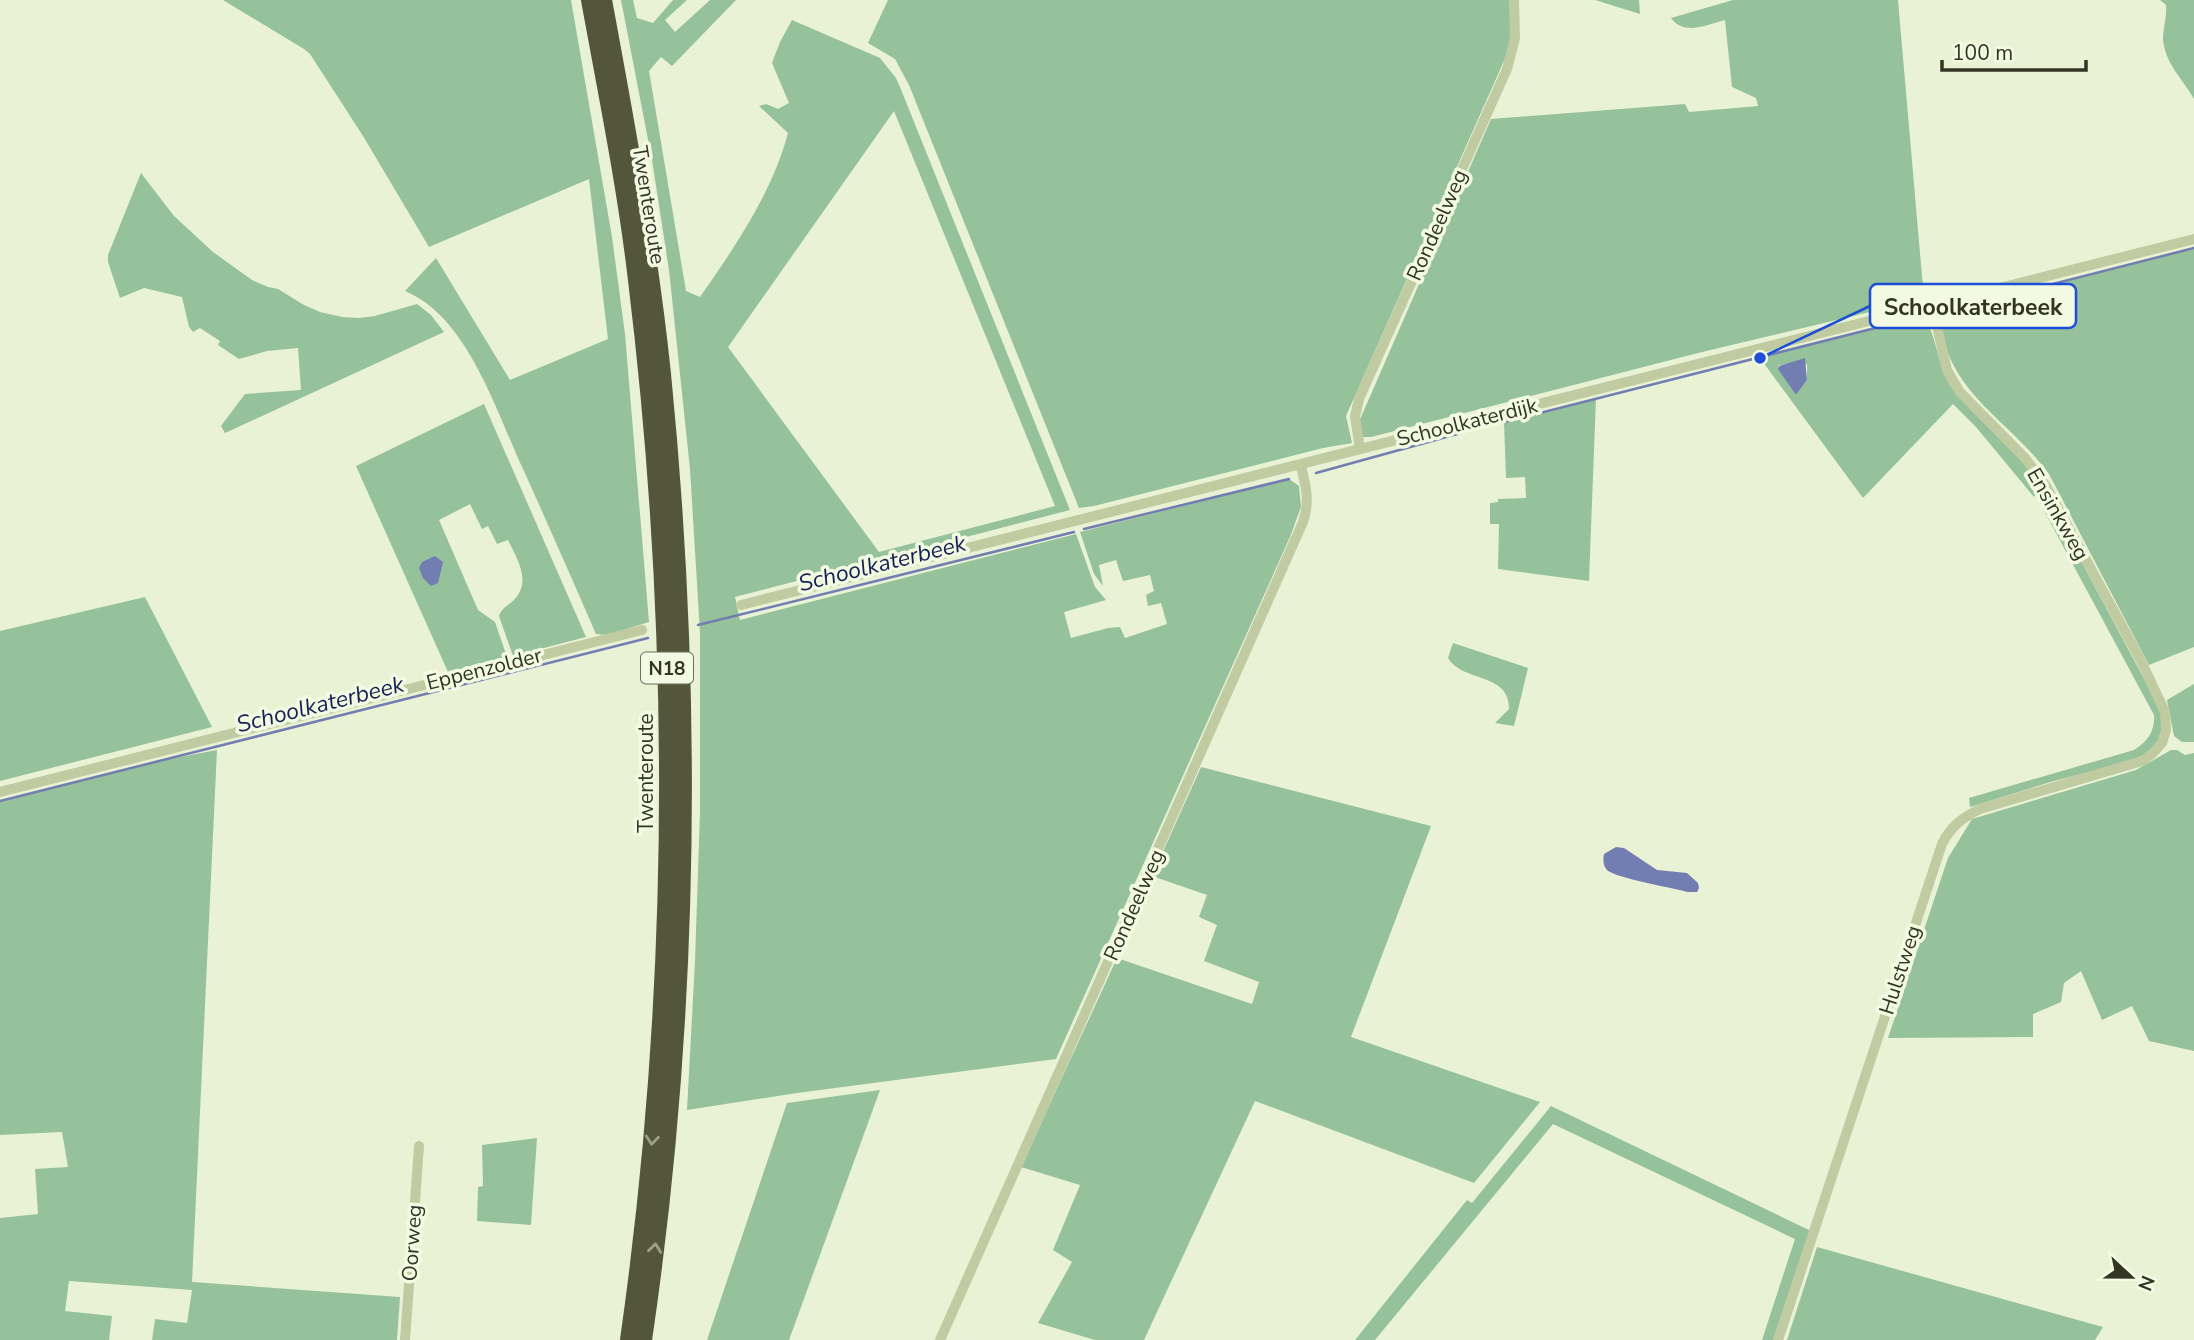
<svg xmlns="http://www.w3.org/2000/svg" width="2194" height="1340" viewBox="0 0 2194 1340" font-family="'Nunito Sans',sans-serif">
<rect width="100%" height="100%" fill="#e9f2d5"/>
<g fill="#95c29a" fill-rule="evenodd">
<path d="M 223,0 L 571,0 L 612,237 L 625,334 L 649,622 L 607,635 L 596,634 C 572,579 548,524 523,469 C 496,411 468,317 405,291 L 436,258 L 510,380 L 608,339 L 589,179 L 429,247 L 363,136 L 310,54 L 304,49 Z"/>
<path d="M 621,0 L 633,0 L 637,18 L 653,23 L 673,0 L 687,0 L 665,20 L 675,32 L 710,0 L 736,0 L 672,66 L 661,57 L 649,71 L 686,291 L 700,297 C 735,247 772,193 788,133 L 759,106 L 766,104 L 778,109 L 789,103 L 772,63 L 780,42 L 792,20 L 880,58 L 896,78 L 900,87 L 1070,510 L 735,597 L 740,620 L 1076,534 L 1095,587 L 1106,600 L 1064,612 L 1071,638 L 1108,628 L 1120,627 L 1125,638 L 1167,624 L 1161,603 L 1148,606 L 1146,595 L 1154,591 L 1150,575 L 1123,581 L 1116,560 L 1099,565 L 1103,586 L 1094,574 L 1080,532 L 1289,479 L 1299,486 L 1301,507 L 1290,537 L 1056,1059 L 797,1093 L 687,1110 L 695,961 L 700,812 L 700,633 L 690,469 L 669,270 L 652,160 ZM 894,111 L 1055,506 L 879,552 L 728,347 Z"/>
<path d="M 888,0 L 1511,0 L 1511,45 L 1346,416 L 1352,443 L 1323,448 L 1094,506 L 1079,508 L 909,85 L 895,59 L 868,43 Z"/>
<path d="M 1595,0 L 1639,0 L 1640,14 Z"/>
<path d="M 1733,0 L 1898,0 L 1924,299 L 1698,353 L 1371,437 L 1361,437 L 1358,424 L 1491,119 L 1685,104 L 1689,112 L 1758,106 L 1756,98 L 1732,87 L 1725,20 C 1706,25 1684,36 1671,18 Z"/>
<path d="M 2160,0 L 2194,0 L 2194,99 C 2183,79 2165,64 2163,39 C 2163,28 2167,17 2166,5 Z"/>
<path d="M 141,173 L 174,216 L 213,252 L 252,280 L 268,287 L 278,289 L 304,305 L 320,312 L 342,317 L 359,318 L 375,316 L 417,304 L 431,315 L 444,332 L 225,433 L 221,426 L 245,394 L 301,390 L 298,348 L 267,351 L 239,359 L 218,345 L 220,341 L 200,328 L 193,332 L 189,327 L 182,297 L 144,288 L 120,298 L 108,262 L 108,255 Z"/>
<path d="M 2194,248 L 2194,647 L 2149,665 L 2049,474 C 2007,417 1951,397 1939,320 L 1940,315 L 1947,311 Z"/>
<path d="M 1907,320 L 1929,326 C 1938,347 1940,373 1954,391 C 1971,413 2036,465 2038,489 L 2034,497 L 1976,427 L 1953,404 L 1863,498 L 1760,358 ZM 1807,364 L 1807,380 L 1796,395 L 1778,368 L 1779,365 Z"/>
<path d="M 1596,398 L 1589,581 L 1498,569 L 1499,524 L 1490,524 L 1490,503 L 1498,502 L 1498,499 L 1526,498 L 1525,477 L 1506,478 L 1504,422 Z"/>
<path d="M 484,404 L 586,637 L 513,656 L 499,616 C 502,607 508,606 514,600 C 532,581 517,559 508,540 L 497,544 L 488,526 L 482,529 L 470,504 L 439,520 L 478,610 L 495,622 L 507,657 L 448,672 L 356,466 Z"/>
<path d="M 2051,505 L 2164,716 L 2159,746 L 2132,761 L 2054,781 L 1970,807 L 1969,798 L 2134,750 C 2148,741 2155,731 2154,715 L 2042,507 Z"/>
<path d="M 145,597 L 212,727 L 0,781 L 0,631 Z"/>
<path d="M 1453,643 L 1528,668 L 1514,726 L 1495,723 L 1509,709 C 1510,672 1463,683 1448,658 Z"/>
<path d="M 2194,684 L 2194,742 L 2182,742 L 2174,736 L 2167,700 Z"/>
<path d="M 217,750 L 192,1282 L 400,1297 L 397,1340 L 152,1340 L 155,1319 L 187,1323 L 192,1290 L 69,1281 L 65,1311 L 112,1316 L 109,1340 L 0,1340 L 0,1218 L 38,1214 L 35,1169 L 68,1167 L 62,1132 L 0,1135 L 0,802 L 159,761 Z"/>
<path d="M 2171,750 L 2177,750 L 2185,755 L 2194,753 L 2194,1051 L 2149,1041 L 2132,1006 L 2102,1020 L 2081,971 L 2064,983 L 2061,1002 L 2033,1014 L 2033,1037 L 1888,1038 L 1948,858 L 1972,819 L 2136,770 Z"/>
<path d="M 1201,767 L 1431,826 L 1351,1037 L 1540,1102 L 1474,1183 L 1255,1101 L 1144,1340 L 1095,1340 L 1038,1323 L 1072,1262 L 1053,1250 L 1080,1185 L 1021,1167 L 1117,958 L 1252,1004 L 1259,982 L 1204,961 L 1217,925 L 1199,917 L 1207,895 L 1152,876 Z"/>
<path d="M 880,1090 L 789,1340 L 707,1340 L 787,1103 Z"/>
<path d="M 1551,1106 L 1811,1231 L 1774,1340 L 1762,1340 L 1795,1239 L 1553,1124 L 1375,1340 L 1355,1340 L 1467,1200 L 1472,1203 Z"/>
<path d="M 537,1138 L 531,1225 L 477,1221 L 478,1187 L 483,1186 L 482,1145 Z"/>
<path d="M 1817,1247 L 2103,1327 L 2095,1340 L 1787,1340 Z"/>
</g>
<g fill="#727db1">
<path d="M 1805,358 L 1807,380 L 1796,395 L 1778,369 L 1779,366 Z"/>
<path d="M 435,556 L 443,562 L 438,583 L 431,586 L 423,578 L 419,568 L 422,562 Z"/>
<path d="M 1616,847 L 1624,848 L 1657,870 L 1687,873 L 1698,883 L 1699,888 L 1697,892 L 1688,892 C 1674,888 1615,878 1607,870 C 1603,866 1603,859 1604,854 Z"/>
</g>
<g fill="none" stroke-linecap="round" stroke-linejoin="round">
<g stroke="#727db1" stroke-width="2.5">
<path d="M 1939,320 L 1940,315 L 1947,311 L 2194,248"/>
<path d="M 1504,422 L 1907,320 L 1929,326"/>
<path d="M 1316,473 L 1461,433"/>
<path d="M 1084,529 L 1289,479"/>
<path d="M 698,625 L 1074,532"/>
<path d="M 0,801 L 648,638"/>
</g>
<g stroke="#c0cba1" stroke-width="10">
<path d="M 1360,449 L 1355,416 L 1359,399 L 1507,69 L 1515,38 L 1514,0"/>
<path d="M 741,605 L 2194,239"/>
<path d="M 0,792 L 642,630"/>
<path d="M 405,1340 L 419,1146"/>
<path d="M 940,1340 L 1303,522 C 1310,502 1306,486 1301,466"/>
<path d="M 1778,1340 L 1942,844 C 1951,826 1962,818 1980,809 L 2142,761 L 2152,754 L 2162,743 L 2166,730 L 2165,712 L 2141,661 L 2046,486 L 2025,458 L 1960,392 L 1954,382 L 1947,370 L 1932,305"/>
</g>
<g stroke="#53563a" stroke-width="18">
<path d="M 590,0 C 607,93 626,186 637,280 C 680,633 679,989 629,1340"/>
<path d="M 603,0 C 626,124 649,249 662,374 C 694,695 690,1021 643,1340"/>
</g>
</g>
<defs><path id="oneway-chevron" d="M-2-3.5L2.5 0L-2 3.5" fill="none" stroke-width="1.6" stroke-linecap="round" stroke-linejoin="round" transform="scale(1.75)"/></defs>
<g stroke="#9ba085">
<use href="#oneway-chevron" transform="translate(652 1140) rotate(96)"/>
<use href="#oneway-chevron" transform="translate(655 1248) rotate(-83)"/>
</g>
<g text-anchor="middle" stroke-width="7" stroke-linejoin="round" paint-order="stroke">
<rect fill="#f2fae1" stroke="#6c6f5d" stroke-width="2" x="641" y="652.5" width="52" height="31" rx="5"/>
<g font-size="19" font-weight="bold" fill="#333424">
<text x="667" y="675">N18</text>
</g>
<g font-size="21" fill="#333424" stroke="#f2fae1">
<text transform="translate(649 205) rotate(81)" y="7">Twenteroute</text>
<text transform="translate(1437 225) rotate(-66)" y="7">Rondeelweg</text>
<text transform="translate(1467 422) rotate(-14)" y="7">Schoolkaterdijk</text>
<text transform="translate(2058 514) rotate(60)" y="7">Ensinkweg</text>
<text transform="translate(484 669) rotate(-14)" y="7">Eppenzolder</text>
<text transform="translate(646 773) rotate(-90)" y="7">Twenteroute</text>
<text transform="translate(1134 905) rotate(-66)" y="7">Rondeelweg</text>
<text transform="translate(1900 970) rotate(-72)" y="7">Hulstweg</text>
<text transform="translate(412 1243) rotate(-86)" y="7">Oorweg</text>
</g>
<g font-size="23" font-style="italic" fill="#172158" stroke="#f2fae1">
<text transform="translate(882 563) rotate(-14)" y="8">Schoolkaterbeek</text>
<text transform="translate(320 704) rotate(-14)" y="8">Schoolkaterbeek</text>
</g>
</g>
<path fill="none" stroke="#1d4ed8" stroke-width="2.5" d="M1760 358L1870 306"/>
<circle fill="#1d4ed8" stroke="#f2fae1" stroke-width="2.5" cx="1760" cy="358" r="7"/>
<rect fill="#f2fae1" stroke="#1d4ed8" stroke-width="2.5" x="1870" y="284" width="206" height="44" rx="7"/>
<g font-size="23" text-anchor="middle" font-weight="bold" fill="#333424">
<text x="1973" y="315">Schoolkaterbeek</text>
</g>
<g transform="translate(2131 1277) rotate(112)" stroke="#f2fae1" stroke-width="5" paint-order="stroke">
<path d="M0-5L12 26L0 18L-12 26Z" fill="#333424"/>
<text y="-10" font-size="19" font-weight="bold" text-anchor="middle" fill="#333424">N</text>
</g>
<path d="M1942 60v10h144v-10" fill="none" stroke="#333424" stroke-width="3.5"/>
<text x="1952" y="60" font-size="21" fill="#333424" stroke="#f2fae1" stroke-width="5" paint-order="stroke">100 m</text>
</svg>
